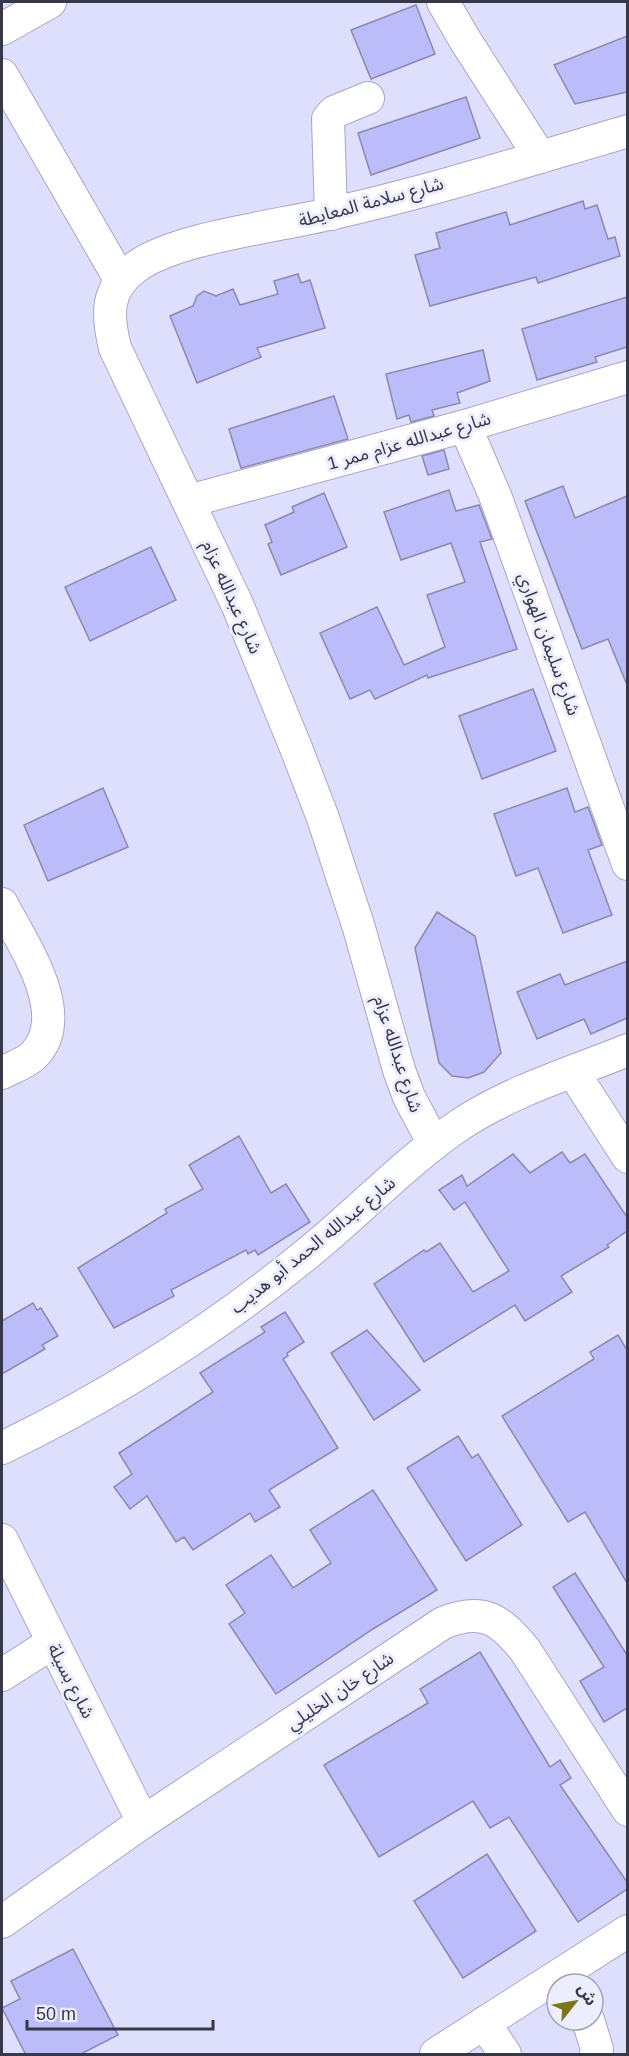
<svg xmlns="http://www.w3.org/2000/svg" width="629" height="2056" viewBox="0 0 629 2056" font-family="Helvetica,'Noto Sans Arabic',sans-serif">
<rect width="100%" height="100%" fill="#dedffd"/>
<g fill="#bdbcfa" stroke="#8a8aac" stroke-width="1.5">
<path d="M 416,5 L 435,54 L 371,79 L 351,30 Z"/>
<path d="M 627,36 L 627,92 L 575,104 L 554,65 Z"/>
<path d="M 466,97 L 480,138 L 371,175 L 358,133 Z"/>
<path d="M 583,201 L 585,209 L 597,205 L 608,239 L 615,237 L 620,256 L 538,283 L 536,277 L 430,306 L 415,255 L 440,248 L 436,233 L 506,212 L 510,225 Z"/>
<path d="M 298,274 L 301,283 L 310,280 L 325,328 L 257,348 L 261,357 L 197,383 L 170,316 L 193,306 L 197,296 L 204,291 L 216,296 L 233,289 L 240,305 L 278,294 L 274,281 Z"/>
<path d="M 627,297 L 627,347 L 595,357 L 597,362 L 537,380 L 522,329 Z"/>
<path d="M 483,350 L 490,381 L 457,393 L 460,403 L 432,410 L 434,416 L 411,422 L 409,415 L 397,419 L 386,374 Z"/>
<path d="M 334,396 L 348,439 L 241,468 L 229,429 Z"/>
<path d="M 444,450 L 449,469 L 428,475 L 422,456 Z"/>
<path d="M 563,486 L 575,518 L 627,496 L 627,685 L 608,639 L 582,649 L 525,501 Z"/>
<path d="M 449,490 L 456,511 L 479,505 L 492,539 L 480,542 L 517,649 L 428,678 L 427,675 L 375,699 L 370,690 L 350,699 L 320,633 L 377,607 L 404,665 L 445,647 L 427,595 L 465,582 L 451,543 L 401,560 L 384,512 Z"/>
<path d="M 324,493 L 347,547 L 281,575 L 268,544 L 272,542 L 265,525 L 294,512 L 292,507 Z"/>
<path d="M 151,547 L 176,600 L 90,641 L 65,587 Z"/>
<path d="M 533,689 L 556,751 L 482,779 L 459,716 Z"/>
<path d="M 103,788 L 128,847 L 48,881 L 24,825 Z"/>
<path d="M 567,788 L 575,812 L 588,807 L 602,845 L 588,850 L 612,915 L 563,933 L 538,868 L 516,876 L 494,814 Z"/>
<path d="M 437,912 L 475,936 L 501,1053 L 484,1072 L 468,1078 L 452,1076 L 439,1063 L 415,948 Z"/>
<path d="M 627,961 L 627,1018 L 591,1034 L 584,1019 L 537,1039 L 517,992 L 560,974 L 565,985 Z"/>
<path d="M 239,1136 L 271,1193 L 286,1184 L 310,1222 L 258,1255 L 255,1250 L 248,1254 L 246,1250 L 171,1290 L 174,1296 L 114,1328 L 78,1268 L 167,1213 L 165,1209 L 203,1189 L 189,1165 Z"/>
<path d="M 562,1152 L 570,1163 L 585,1154 L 627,1217 L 627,1231 L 607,1245 L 609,1247 L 561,1276 L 572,1292 L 525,1321 L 515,1305 L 424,1362 L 374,1284 L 424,1250 L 426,1252 L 440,1243 L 473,1292 L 509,1271 L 465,1202 L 454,1210 L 439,1190 L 462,1175 L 467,1186 L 513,1154 L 530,1173 Z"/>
<path d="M 33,1303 L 37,1310 L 41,1308 L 58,1336 L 42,1345 L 45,1349 L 2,1374 L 2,1321 Z"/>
<path d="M 285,1312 L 304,1342 L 287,1353 L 288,1356 L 283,1359 L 338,1448 L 269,1490 L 280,1507 L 255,1522 L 250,1513 L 193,1550 L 184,1537 L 176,1542 L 147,1496 L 130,1509 L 114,1487 L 132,1474 L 119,1453 L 213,1392 L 200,1373 L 265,1332 L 261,1327 Z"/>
<path d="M 367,1330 L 420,1390 L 374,1420 L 331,1353 Z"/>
<path d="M 618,1335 L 627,1350 L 627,1583 L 585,1512 L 568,1522 L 502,1416 L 594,1359 L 590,1352 Z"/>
<path d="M 458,1436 L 472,1458 L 478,1454 L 522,1525 L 466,1561 L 407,1468 Z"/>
<path d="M 373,1490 L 437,1590 L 373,1629 L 276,1694 L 229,1624 L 245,1613 L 226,1585 L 271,1555 L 293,1588 L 331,1563 L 310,1530 Z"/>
<path d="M 575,1573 L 627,1655 L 627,1708 L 604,1722 L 580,1681 L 604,1667 L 553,1587 Z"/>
<path d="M 480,1652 L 550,1767 L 560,1760 L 571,1778 L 560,1785 L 627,1882 L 627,1889 L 578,1922 L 509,1817 L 490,1828 L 473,1801 L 379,1857 L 324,1765 L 428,1703 L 420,1689 Z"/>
<path d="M 487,1854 L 536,1931 L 463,1978 L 414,1901 Z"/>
<path d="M 73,1949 L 118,2035 L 79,2055 L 26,2055 L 2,2008 L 20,1999 L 11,1981 Z"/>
</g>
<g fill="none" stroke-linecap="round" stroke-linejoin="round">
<g stroke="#a6a6ca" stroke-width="34">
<g id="minor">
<path d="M 443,2 L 465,40 L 540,157"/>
<path d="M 2,29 L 50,2"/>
<path d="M 2,75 L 121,281"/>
<path d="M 331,214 L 328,119 L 334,112 L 368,98"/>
<path d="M 465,426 L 496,498 L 628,864"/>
<path d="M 189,501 L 465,426 L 628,377"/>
<path d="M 2,904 C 22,943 73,1015 34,1055 C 26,1063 11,1068 2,1073"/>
<path d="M 573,1072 L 628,1157"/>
<path d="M 434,1144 L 409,1097 L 399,1070 L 359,928 L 323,818 L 296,748 L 237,604 L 115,348 C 107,315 105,289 136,267 C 174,238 279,226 329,214 C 429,192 529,160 628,131"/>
<path d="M 2,1448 C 111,1395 214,1330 308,1253 C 360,1211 406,1161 461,1124 C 511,1091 573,1072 628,1050"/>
<path d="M 2,1540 L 143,1822"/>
<path d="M 2,1675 L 52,1643"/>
<path d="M 2,1922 L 143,1822 L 443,1623 C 483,1607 500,1619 525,1650 L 628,1810"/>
<path d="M 588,2020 L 597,2049 L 596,2054"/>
<path d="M 484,2023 L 505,2054"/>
<path d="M 436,2054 L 628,1931"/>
</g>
</g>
<use href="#minor" stroke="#fff" stroke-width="32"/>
</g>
<g text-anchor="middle" stroke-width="6" stroke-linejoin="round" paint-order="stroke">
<g font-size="18" fill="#373846" stroke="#edeefd">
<text transform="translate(371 202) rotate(-15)" y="6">شارع سلامة المعايطة</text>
<text transform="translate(409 441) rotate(-16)" y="6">شارع عبدالله عزام ممر 1</text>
<text transform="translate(232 597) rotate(66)" y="6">شارع عبدالله عزام</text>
<text transform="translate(549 644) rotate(70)" y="6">شارع سليمان الهواري</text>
<text transform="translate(398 1054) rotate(72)" y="6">شارع عبدالله عزام</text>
<text transform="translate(313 1245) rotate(-39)" y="6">شارع عبدالله الحمد أبو هديب</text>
<text transform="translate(71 1681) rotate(63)" y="6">شارع بسيلة</text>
<text transform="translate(340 1691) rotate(-34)" y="6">شارع خان الخليلي</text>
</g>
</g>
<rect width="629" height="2056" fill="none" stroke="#373846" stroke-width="6"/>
<g transform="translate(575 2002) rotate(59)"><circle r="28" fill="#edeefd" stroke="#a4a5b4" stroke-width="1.5"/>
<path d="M0-4.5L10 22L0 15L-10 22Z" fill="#7c7518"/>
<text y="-9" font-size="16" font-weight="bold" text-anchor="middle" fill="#373846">ش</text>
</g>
<path d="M27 2020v9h186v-9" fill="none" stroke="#373846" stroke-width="3"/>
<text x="36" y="2020" font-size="18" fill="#373846" stroke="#edeefd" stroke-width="4.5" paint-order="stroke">50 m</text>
</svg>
